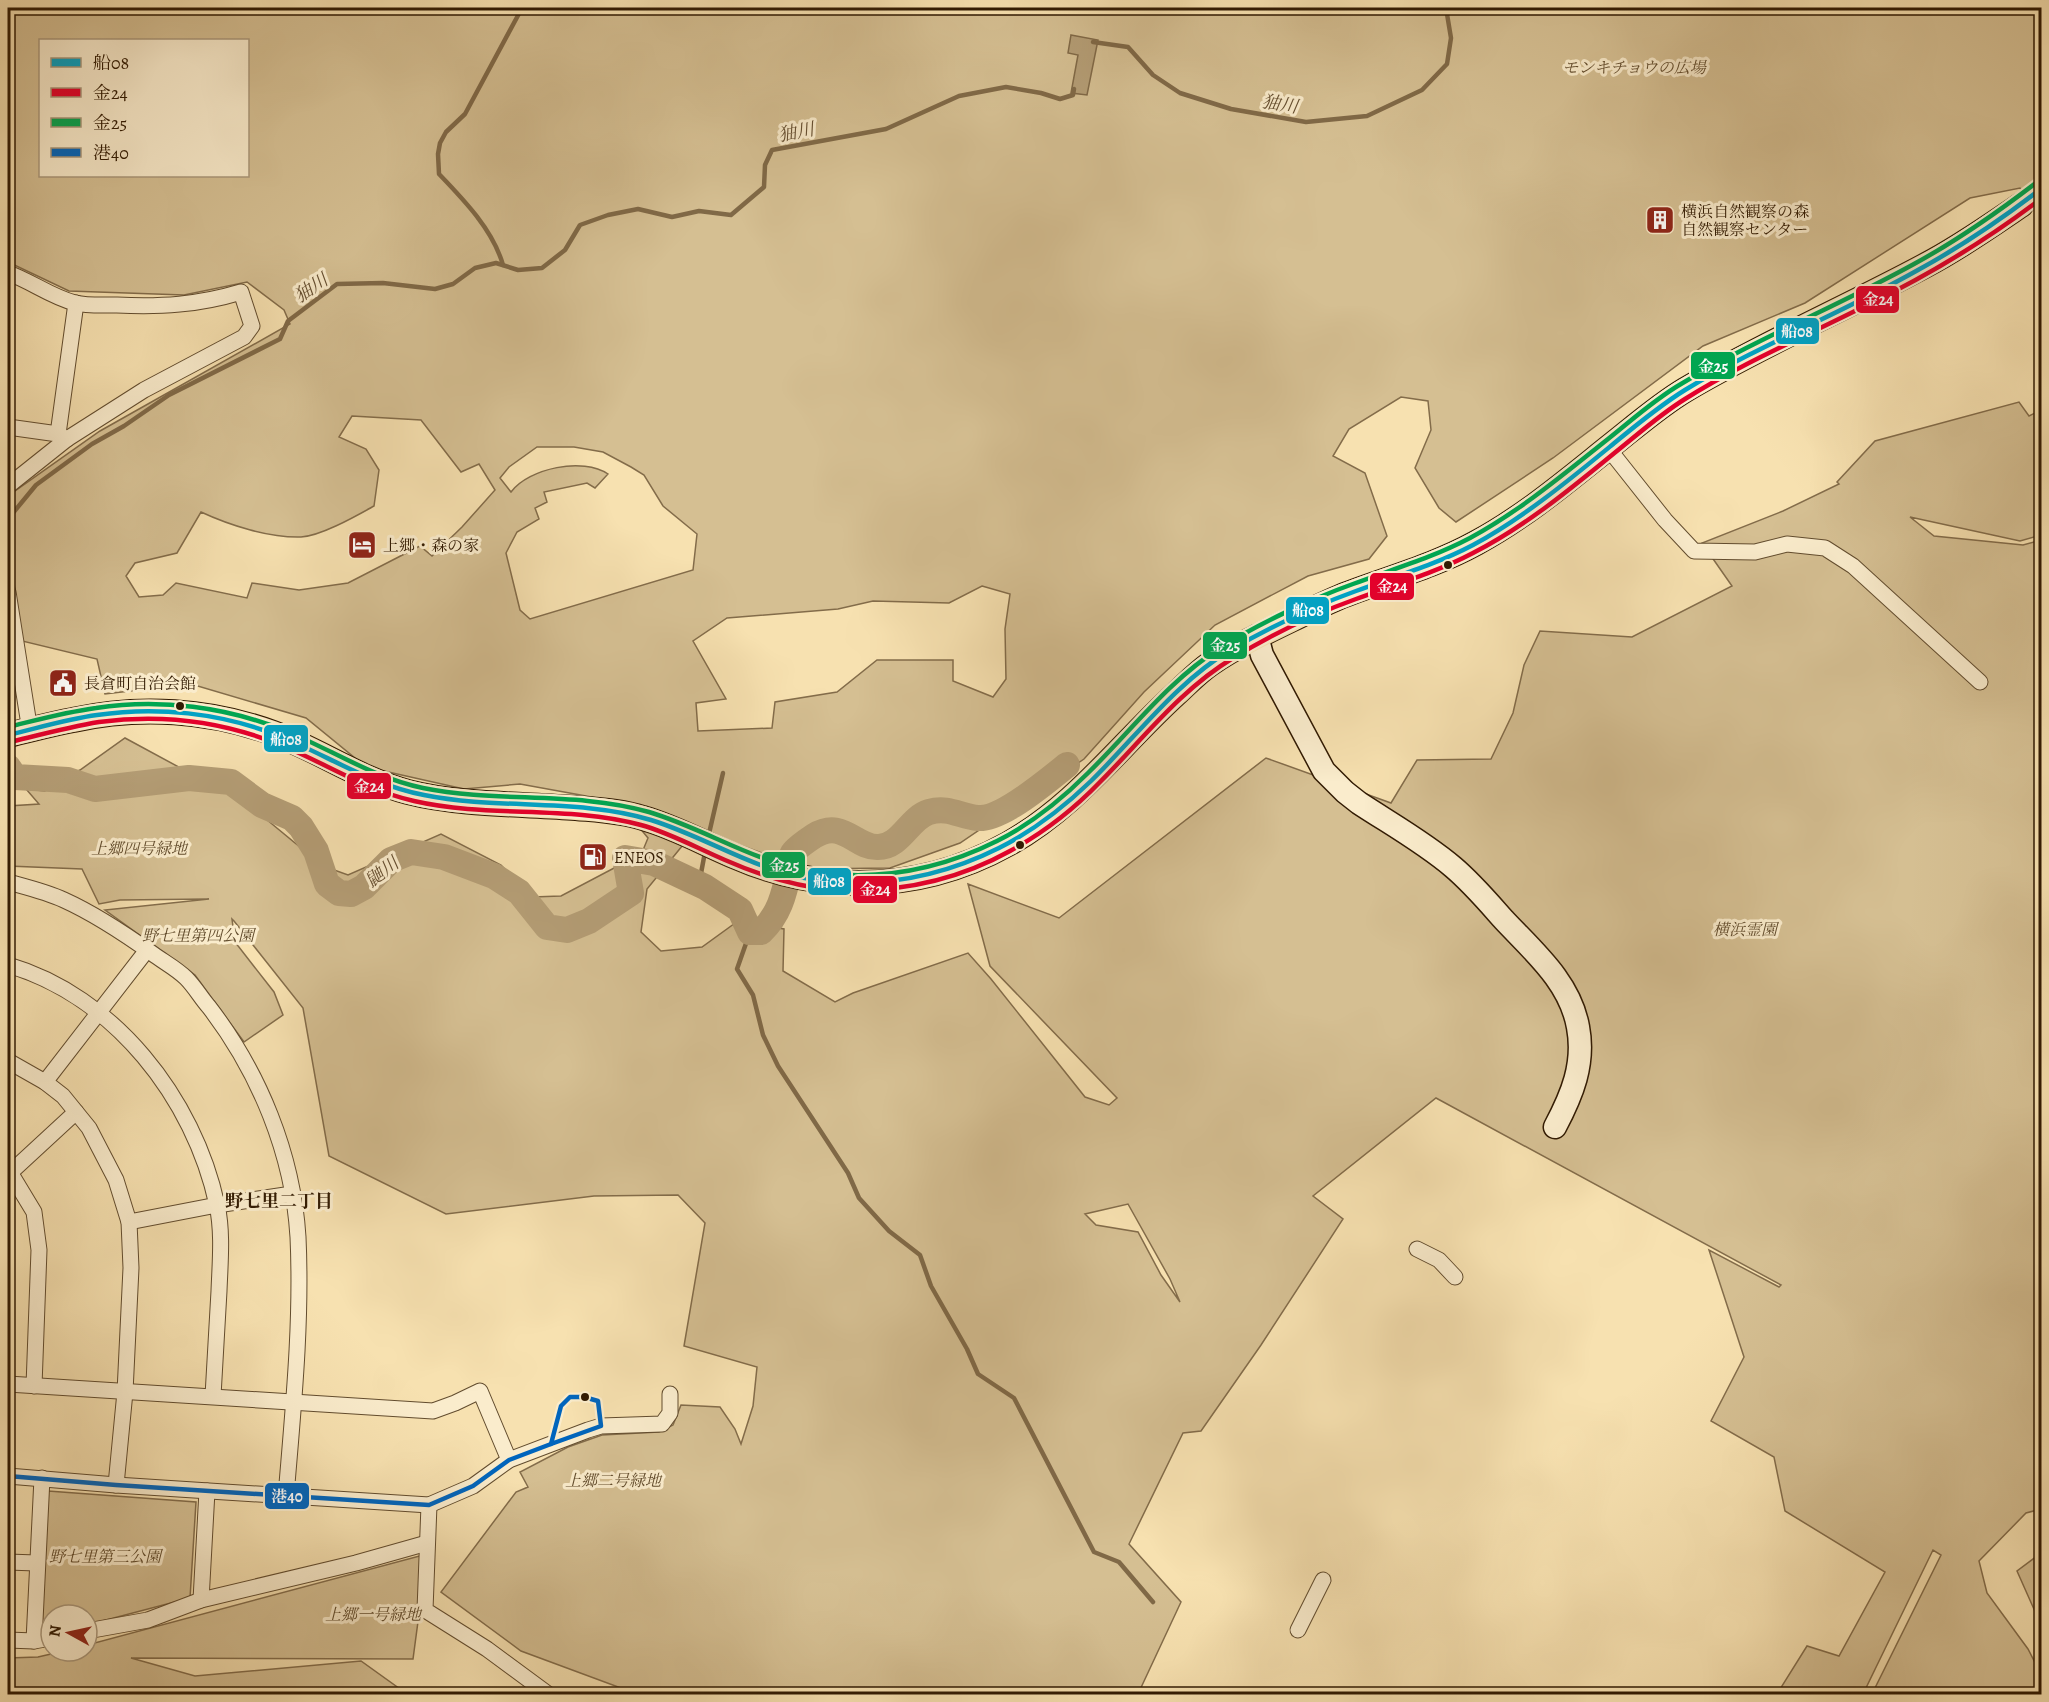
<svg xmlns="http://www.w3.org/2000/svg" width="2049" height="1702" viewBox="0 0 2049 1702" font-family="Alegreya,'Noto Serif JP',serif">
<rect width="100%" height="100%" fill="#f7e1b0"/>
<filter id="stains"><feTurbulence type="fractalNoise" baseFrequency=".00333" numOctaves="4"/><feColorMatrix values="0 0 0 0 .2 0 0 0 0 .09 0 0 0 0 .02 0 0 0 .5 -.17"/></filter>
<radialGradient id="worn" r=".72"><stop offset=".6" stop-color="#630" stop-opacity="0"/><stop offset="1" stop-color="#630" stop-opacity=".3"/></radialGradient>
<g fill="#d5bf92" stroke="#836c4a" stroke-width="1.5" fill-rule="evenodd">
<path d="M 8,8 L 2041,8 L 2041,221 L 2020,188 L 1970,198 L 1805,303 L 1703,346 L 1553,458 L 1456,522 L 1439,508 L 1415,468 L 1431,430 L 1428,401 L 1401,397 L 1349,429 L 1333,456 L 1365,473 L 1387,536 L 1369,559 L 1308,576 L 1215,625 L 1144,692 L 1084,759 L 960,843 L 890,868 L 806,869 L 696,829 L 647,889 L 641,932 L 661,951 L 702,947 L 738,921 L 784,929 L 783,971 L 835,1002 L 853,993 L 968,953 L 991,979 L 1085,1097 L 1109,1105 L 1117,1098 L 990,966 L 968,884 L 1059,918 L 1266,758 L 1391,803 L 1417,760 L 1491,759 L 1513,713 L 1524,665 L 1540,631 L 1632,637 L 1732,586 L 1702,543 L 1783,511 L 1839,484 L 1837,482 L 1875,441 L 2019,402 L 2029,416 L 2041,410 L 2041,535 L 2020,541 L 1910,517 L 1934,536 L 2023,545 L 2041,540 L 2041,1509 L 2026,1513 L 1979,1561 L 1987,1593 L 2028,1649 L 2041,1674 L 2041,1694 L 1872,1694 L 1941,1555 L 1933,1550 L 1863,1694 L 1777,1694 L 1807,1646 L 1839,1656 L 1885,1572 L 1785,1511 L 1774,1457 L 1711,1421 L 1744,1357 L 1709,1250 L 1779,1287 L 1781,1285 L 1436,1098 L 1313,1196 L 1343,1219 L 1261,1345 L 1201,1431 L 1183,1433 L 1129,1544 L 1181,1602 L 1138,1694 L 637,1694 L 521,1651 L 441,1592 L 516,1492 L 528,1487 L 520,1472 L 568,1447 L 602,1435 L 659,1432 L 673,1425 L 681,1405 L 720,1407 L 735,1429 L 741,1444 L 753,1406 L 757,1367 L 684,1346 L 705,1223 L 678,1195 L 594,1196 L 446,1214 L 329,1156 L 303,1008 L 234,921 L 232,919 L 235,942 L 274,992 L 283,1015 L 244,1042 L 195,975 L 105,910 L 209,899 L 120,900 L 99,904 L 82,869 L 8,866 L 8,806 L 39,804 L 26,789 L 45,791 L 48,785 L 80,770 L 125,738 L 249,805 L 323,866 L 348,875 L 441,834 L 501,865 L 532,897 L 561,896 L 616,867 L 639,860 L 648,838 L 625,810 L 597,798 L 520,784 L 464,789 L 366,767 L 306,718 L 191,684 L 105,694 L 97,659 L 22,641 L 8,539 L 8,496 L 100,431 L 290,324 L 284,310 L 247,282 L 184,295 L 69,291 L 8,262 ZM 40,40 L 248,40 L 248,176 L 40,176 ZM 352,416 L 421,420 L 461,472 L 479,464 L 495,490 L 462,527 L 432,556 L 420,546 L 348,583 L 299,590 L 252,583 L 247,598 L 176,583 L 163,595 L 139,597 L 126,576 L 135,563 L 177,553 L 201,512 C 229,525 269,538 301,537 C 321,536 356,516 374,506 L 379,470 L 366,449 L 339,437 ZM 537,447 L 574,447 L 603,452 L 631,467 L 644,475 L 663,506 L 697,534 L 693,570 L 530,619 L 520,610 L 506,553 L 517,532 L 539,519 L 535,508 L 547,502 L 544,492 L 587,483 L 595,488 L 608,474 C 583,457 529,468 511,492 L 500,478 L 509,467 ZM 982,586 L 1010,594 L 1005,629 L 1006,679 L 993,697 L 953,681 L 953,660 L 877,660 L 837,692 L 775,702 L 772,728 L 698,731 L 696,703 L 726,699 L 693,641 L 727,618 L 838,609 L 873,601 L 949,603 ZM 1128,1204 L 1170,1279 L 1180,1302 L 1161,1275 L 1138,1232 L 1096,1225 L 1085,1214 Z"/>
<path d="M 48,1491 L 196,1502 L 190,1598 L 87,1625 L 87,1615 L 51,1615 L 51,1634 L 37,1638 Z"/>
<path d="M 2041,1553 L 2041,1625 L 2017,1571 Z"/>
<path d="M 427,1554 L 413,1659 L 131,1658 L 195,1676 L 361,1661 L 407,1694 L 8,1694 L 8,1658 L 38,1657 L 64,1651 L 87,1651 L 87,1645 Z"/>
</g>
<path fill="#b49d75" stroke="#806947" stroke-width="1.5" d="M 1071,35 L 1098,40 L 1087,95 L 1071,93 L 1078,55 L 1068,53 Z"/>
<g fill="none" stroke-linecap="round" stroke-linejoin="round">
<g stroke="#806947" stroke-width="4.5">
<path d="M 1093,42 L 1128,47 L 1153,75 L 1180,93 L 1231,109 L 1306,122 L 1367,116 L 1422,90 L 1447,64 L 1451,38 L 1446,8"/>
<path d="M 503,265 C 493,230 464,200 439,174 L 438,154 L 440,143 L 446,132 L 465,114 L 522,8"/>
<path d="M 8,519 L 36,485 L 92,444 L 124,426 L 169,395 L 280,339 L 288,321 L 337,284 L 383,283 L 435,289 L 453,284 L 475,268 L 496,263 L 518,270 L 542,268 L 565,250 L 580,225 L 608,215 L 638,209 L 672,217 L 699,211 L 731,215 L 764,187 L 765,165 L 772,150 L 886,129 L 959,96 L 1006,87 L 1041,93 L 1060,99 L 1073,95 L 1074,89"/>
<path d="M 708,838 L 723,773"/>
<path d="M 699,884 L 705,852"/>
<path d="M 750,932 L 737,969 L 753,995 L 763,1035 L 778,1066 L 848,1173 L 859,1198 L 889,1231 L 920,1255 L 931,1286 L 967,1349 L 978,1374 L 1014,1398 L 1094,1552 L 1119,1562 L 1153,1602"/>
</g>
<path stroke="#b49d75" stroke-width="26" d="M 8,767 L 15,777 L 68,780 L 95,789 L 189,778 L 231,782 L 262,805 L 292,818 L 301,827 L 316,851 L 327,884 L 339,893 L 351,894 L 364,887 L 391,860 L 411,852 L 444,857 L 494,876 L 519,892 L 547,927 L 567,930 L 589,921 L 631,893 L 625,858 L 654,863 L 705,887 L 740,910 L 750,932 L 761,932 C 779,915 784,895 789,871 C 790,866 790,858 793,853 C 796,848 808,840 814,836 C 843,818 855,848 878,847 C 901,847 909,818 929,812 C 949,806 961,817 978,818 C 1002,820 1048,780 1067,765"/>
<path stroke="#cfb98d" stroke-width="24" stroke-dasharray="24 12" stroke-linecap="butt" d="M 2021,205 L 2042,188"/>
<g stroke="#624c2e" stroke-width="17">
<g id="street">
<path d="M 8,273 C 31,281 51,297 75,303 C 88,306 103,305 117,305 C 161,307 198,305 241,292 L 252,326 L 244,337 L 144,390 L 67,439 L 8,486"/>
<path d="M 8,427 L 58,434 L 67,439"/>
<path d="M 58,434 L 76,303"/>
<path d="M 1608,448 L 1665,520 L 1694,551 L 1755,552 L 1787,544 L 1825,548 L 1853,566 L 1980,682"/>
<path d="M 8,592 L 30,731"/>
<path d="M 8,882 C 26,887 47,892 64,900 C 95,914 125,934 153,954 C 164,962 177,969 186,978 C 195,987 201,998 209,1007 C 259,1072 293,1154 298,1237 C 302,1323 293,1410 286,1496"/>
<path d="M 8,965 C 114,996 194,1098 217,1205 C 223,1233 220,1263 219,1291 C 217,1326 215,1361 213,1396"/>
<path d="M 8,1061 L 45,1082 L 63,1096 L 89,1128 L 116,1180 L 129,1222 L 131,1268 L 125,1392 L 116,1485"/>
<path d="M 45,1082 L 147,950"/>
<path d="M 8,1169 L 34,1212 L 39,1250 L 34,1386"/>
<path d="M 11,1172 L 76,1112"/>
<path d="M 129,1222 L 217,1205 L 292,1194"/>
<path d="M 1417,1249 L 1439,1260 L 1455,1277"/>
<path d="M 8,1384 L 433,1411 L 455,1403 L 480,1391 L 509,1460"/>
<path d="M 8,1476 L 116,1485 L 429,1505 L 473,1486 L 509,1460 L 588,1430 L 601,1426 L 662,1424 L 670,1413 L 670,1394"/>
<path d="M 429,1505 L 425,1610 L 487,1649 L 548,1694"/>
<path d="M 8,1562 L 36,1563"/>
<path d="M 201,1600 L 207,1491"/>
<path d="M 1298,1630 L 1323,1580"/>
<path d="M 87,1631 L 148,1620 L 201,1600 L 356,1563 L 427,1543"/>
<path d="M 8,1640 L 34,1641 L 51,1638"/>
<path d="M 34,1641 L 42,1478"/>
</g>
</g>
<g stroke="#311a02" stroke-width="25">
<path id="secondary" d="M 1257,636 L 1262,655 L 1324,771 L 1345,792 L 1359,803 C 1391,824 1425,843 1453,867 C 1472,883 1488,902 1504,920 C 1534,952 1570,982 1578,1027 C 1585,1064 1572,1095 1555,1127"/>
</g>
<g stroke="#311a02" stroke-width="26">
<path id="primary" d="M 8,735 C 30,730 51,724 73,720 C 140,705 210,710 273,733 C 319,750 359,779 408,792 C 458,805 523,804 576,808 C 598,810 622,811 643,818 C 675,827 705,844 736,857 C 768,871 800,879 834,882 C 896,887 954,874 1008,844 C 1075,807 1120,745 1176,694 C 1187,684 1197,673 1210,664 C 1238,645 1268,631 1299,616 C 1316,608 1333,599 1350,593 C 1393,577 1436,565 1476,543 C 1526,516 1569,479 1613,444 C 1637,425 1660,405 1685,390 C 1763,344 1846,308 1926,265 C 1959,248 1990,226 2021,205"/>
</g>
<use href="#street" stroke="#faeccc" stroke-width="15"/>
<use href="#secondary" stroke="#faeccc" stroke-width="22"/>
<use href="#primary" stroke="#f7e1b0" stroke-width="24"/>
<g stroke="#faeccc" stroke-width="9">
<path id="bus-1" d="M 8,735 C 38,728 67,719 97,715 C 157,706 220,713 277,735 C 327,755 371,785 424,795 C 498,810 579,798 651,820 C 715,840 762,877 834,882 C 891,886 947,874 999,848 C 1033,831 1064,807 1091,781 C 1137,736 1175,683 1232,649 C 1271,627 1314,606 1356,591 C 1396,576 1435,565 1473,545 C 1523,518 1568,481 1612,445 C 1635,426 1659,406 1685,390 C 1760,345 1842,313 1918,270 C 1962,246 2002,219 2042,188"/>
</g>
<g stroke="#faeccc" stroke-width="9">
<path id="bus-2" d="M 10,742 C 39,735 69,727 99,722 C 159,714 221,721 278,744 C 324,762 365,790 414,801 C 488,818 568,805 641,825 C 670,833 697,848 725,860 C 759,875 796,887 834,890 C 895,893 956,881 1010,851 C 1043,833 1074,809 1100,782 C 1143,739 1180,690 1233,658 C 1271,635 1314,614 1356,599 C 1396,584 1435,573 1473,553 C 1524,527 1568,491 1612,455 C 1636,436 1659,415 1685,399 C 1742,363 1806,336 1867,305 C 1929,275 1987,240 2042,198"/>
</g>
<g stroke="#faeccc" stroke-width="9">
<path id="bus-3" d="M 8,727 C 37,720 66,712 96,708 C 160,698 227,707 286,731 C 332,750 374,778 423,788 C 497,803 576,791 649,812 C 712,831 763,869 832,874 C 889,879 945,867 997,841 C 1031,824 1061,800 1088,773 C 1131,731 1168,681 1220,648 C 1258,624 1311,599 1353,584 C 1393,569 1432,558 1470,538 C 1520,511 1564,474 1608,439 C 1632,420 1655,399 1681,384 C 1756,339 1838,306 1914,264 C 1958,240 1998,212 2037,182"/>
</g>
<g stroke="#faeccc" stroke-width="9">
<g id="bus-4">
<path d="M 570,1397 L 584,1397 L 598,1401 L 601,1426 L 551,1444 L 561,1406 Z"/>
<path d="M 8,1476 L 116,1485 L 429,1505 L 473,1486 L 509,1460 L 551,1444"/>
</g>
</g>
<use href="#bus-1" stroke="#02a2c4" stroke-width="4.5"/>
<use href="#bus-2" stroke="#e4002b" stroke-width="4.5"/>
<use href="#bus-3" stroke="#00a651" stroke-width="4.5"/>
<use href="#bus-4" stroke="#0065bd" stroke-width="4.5"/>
</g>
<defs>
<g id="building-square" transform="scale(1.5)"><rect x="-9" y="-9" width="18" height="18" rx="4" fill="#8f2418" stroke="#faeccc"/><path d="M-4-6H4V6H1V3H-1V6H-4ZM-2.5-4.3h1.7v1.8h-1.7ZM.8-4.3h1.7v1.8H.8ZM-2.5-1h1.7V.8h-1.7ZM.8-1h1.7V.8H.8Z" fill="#fff"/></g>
<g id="hotel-square" transform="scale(1.5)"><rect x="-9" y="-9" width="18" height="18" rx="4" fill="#8f2418" stroke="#faeccc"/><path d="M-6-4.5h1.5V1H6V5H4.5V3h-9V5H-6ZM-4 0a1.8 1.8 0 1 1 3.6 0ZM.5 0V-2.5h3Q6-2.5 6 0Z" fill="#fff"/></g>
<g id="civic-square" transform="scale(1.5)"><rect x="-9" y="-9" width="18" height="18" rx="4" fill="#8f2418" stroke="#faeccc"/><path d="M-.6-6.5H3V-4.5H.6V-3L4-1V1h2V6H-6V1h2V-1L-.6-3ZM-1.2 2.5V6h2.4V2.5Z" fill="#fff"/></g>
<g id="fuel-square" transform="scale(1.5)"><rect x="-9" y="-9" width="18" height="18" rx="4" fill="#8f2418" stroke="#faeccc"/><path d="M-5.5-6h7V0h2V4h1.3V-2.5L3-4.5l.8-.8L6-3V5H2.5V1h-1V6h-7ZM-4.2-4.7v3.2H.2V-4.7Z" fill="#fff"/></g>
</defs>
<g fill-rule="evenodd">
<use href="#building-square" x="1660" y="220"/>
<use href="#hotel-square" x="362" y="545"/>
<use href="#civic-square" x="63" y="683"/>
<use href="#fuel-square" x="593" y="857"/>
</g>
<g fill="#311a02" stroke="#faeccc" stroke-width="2">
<circle cx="1448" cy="565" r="5"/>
<circle cx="180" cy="706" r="5"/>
<circle cx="1020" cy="845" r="5"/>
<circle cx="585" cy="1397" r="5"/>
</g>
<g text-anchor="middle" stroke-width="6" stroke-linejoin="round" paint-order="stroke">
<g font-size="16" font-style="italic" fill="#624c2d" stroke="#faeccc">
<text x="1634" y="73">モンキチョウの広場</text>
<text x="139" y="854">上郷四号緑地</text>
<text x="1745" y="935">横浜霊園</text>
<text x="198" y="941">野七里第四公園</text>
<text x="613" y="1486">上郷二号緑地</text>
<text x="105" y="1562">野七里第三公園</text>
<text x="373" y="1620">上郷一号緑地</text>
</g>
<g font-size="16" fill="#311a02" stroke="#faeccc" text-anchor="start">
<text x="1681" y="217">横浜自然観察の森<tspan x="1681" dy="18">自然観察センター</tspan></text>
<text x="383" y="551">上郷・森の家</text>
<text x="84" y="689">長倉町自治会館</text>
<text x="614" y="863">ENEOS</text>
</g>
<g font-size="18" font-style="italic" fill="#654e30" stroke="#faeccc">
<text transform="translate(1280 104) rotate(9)" y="6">㹨川</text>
<text transform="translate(796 132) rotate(-11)" y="6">㹨川</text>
<text transform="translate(311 288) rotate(-34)" y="6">㹨川</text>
<text transform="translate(382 872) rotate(-38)" y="6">鼬川</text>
</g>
<g font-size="18" font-weight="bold" fill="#311a02" stroke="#faeccc">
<text x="279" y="1207">野七里二丁目</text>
</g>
</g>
<g stroke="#faeccc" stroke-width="2">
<rect x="1855" y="285" width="45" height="29" rx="6" fill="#e4002b"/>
<rect x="1775" y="317" width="45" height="28" rx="6" fill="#02a2c4"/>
<rect x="1690" y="351" width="46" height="29" rx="6" fill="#00a651"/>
<rect x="1369" y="572" width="46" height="29" rx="6" fill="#e4002b"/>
<rect x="1285" y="596" width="45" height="29" rx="6" fill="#02a2c4"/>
<rect x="1202" y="631" width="46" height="29" rx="6" fill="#00a651"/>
<rect x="263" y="724" width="46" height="29" rx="6" fill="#02a2c4"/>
<rect x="346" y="772" width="46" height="28" rx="6" fill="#e4002b"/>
<rect x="761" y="851" width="45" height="28" rx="6" fill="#00a651"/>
<rect x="807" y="867" width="45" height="29" rx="6" fill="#02a2c4"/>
<rect x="852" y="875" width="46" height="29" rx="6" fill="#e4002b"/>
<rect x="264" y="1482" width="46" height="28" rx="6" fill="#0065bd"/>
</g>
<g font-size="16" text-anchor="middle" font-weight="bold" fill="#fff">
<text x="1878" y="305">金24</text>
<text x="1797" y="337">船08</text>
<text x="1713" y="372">金25</text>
<text x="1392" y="592">金24</text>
<text x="1308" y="616">船08</text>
<text x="1225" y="651">金25</text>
<text x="286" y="745">船08</text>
<text x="369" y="792">金24</text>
<text x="784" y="871">金25</text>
<text x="829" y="887">船08</text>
<text x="875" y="895">金24</text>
<text x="287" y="1502">港40</text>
</g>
<rect width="2049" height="1702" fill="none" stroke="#f7e1b0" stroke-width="30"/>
<rect x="9" y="9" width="2031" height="1684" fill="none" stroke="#311a02" stroke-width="3"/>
<rect x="15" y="15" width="2019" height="1672" fill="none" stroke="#311a02" stroke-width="1.5"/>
<rect x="39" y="39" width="210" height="138" fill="#faeccc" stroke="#aa987b" stroke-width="1.5"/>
<rect x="51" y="58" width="30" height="9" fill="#02a2c4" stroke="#aa987b" stroke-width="1.5"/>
<text x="93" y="69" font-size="18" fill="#311a02">船08</text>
<rect x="51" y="88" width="30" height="9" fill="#e4002b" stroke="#aa987b" stroke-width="1.5"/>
<text x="93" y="99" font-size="18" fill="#311a02">金24</text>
<rect x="51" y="118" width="30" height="9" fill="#00a651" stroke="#aa987b" stroke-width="1.5"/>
<text x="93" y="129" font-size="18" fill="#311a02">金25</text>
<rect x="51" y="148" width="30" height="9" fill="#0065bd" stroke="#aa987b" stroke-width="1.5"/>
<text x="93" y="159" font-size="18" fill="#311a02">港40</text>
<g transform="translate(69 1633) rotate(278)"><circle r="28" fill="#faeccc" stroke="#aa987b" stroke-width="1.5"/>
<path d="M0-4.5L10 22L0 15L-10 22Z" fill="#8f2418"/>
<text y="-9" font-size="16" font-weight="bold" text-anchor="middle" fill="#311a02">N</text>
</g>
<rect width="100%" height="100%" filter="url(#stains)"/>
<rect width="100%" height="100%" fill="url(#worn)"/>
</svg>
